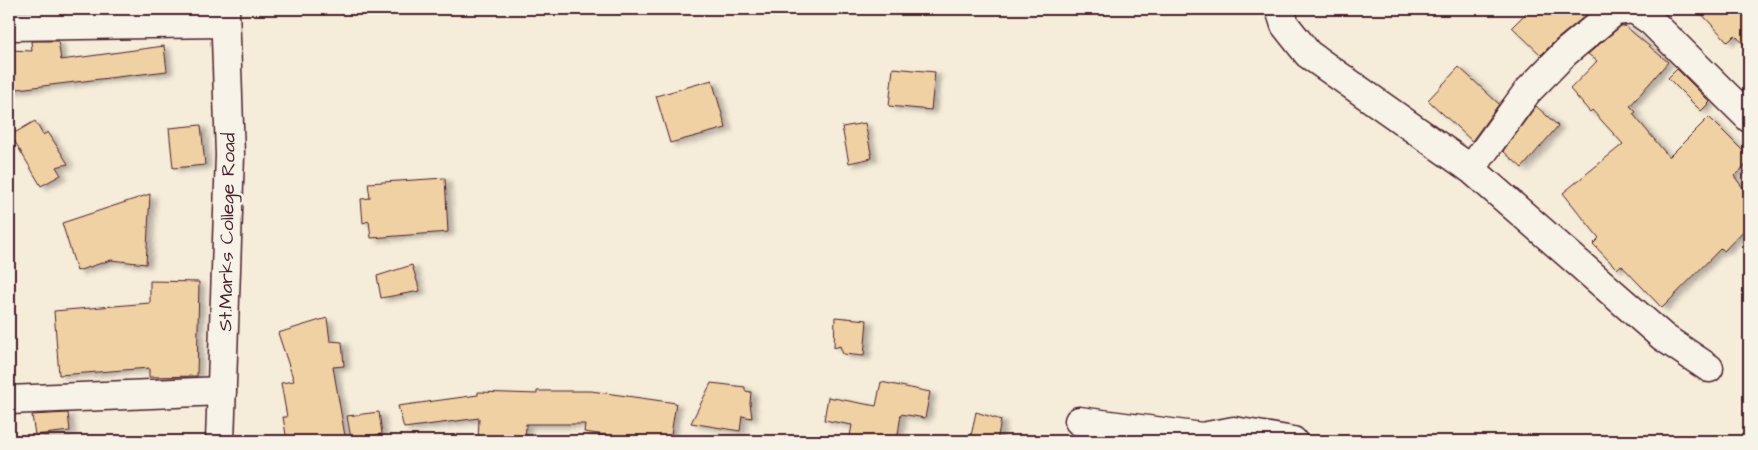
<svg xmlns="http://www.w3.org/2000/svg" width="1758" height="450" viewBox="0 0 1758 450" font-family="'Architects Daughter',sans-serif">
<defs>
<filter id="shadow"><feDropShadow dx="5.5" dy="3" stdDeviation="2.5" flood-color="#0004"/></filter>
</defs>
<rect width="100%" height="100%" fill="#f6ecda"/>
<filter id="ink" filterUnits="userSpaceOnUse"><feTurbulence type="fractalNoise" baseFrequency=".02" numOctaves="2"/><feDisplacementMap in="SourceGraphic" scale="10" xChannelSelector="R" yChannelSelector="G"/><feConvolveMatrix kernelMatrix="1 2 1 2 8 2 1 2 1" color-interpolation-filters="sRGB"/></filter>
<g filter="url(#ink)">
<g fill="#f0d1a3" stroke="#4a1f2b" filter="url(#shadow)">
<path d="M 1530,9 L 1588,9 L 1591,11 L 1556,40 L 1541,55 L 1512,27 Z"/>
<path d="M 1697,9 L 1739,9 L 1749,20 L 1749,50 L 1735,35 L 1728,42 Z"/>
<path d="M 1621,26 L 1625,26 L 1668,62 L 1630,106 L 1636,112 L 1633,114 L 1669,157 L 1709,117 L 1749,157 L 1749,162 L 1734,176 L 1749,196 L 1749,225 L 1724,251 L 1721,248 L 1662,308 L 1621,265 L 1617,269 L 1593,244 L 1599,238 L 1563,193 L 1623,144 L 1592,110 L 1590,112 L 1570,89 L 1597,61 L 1588,54 Z"/>
<path d="M 31,41 L 58,41 L 61,60 L 164,46 L 167,71 L 9,90 L 9,50 L 32,51 Z"/>
<path d="M 1459,67 L 1499,104 L 1472,141 L 1428,100 Z"/>
<path d="M 893,68 L 935,72 L 931,110 L 889,106 Z"/>
<path d="M 1677,69 L 1710,102 L 1701,111 L 1668,78 Z"/>
<path d="M 712,80 L 726,128 L 670,143 L 656,96 Z"/>
<path d="M 1536,106 L 1558,126 L 1522,168 L 1503,151 Z"/>
<path d="M 35,121 L 43,135 L 48,132 L 68,164 L 56,167 L 61,175 L 41,186 L 11,135 Z"/>
<path d="M 865,123 L 872,158 L 849,163 L 842,127 Z"/>
<path d="M 201,125 L 205,165 L 173,168 L 169,128 Z"/>
<path d="M 445,178 L 448,232 L 371,238 L 369,221 L 363,223 L 361,199 L 370,198 L 368,183 Z"/>
<path d="M 150,194 L 146,264 L 111,260 L 77,271 L 62,223 Z"/>
<path d="M 412,265 L 420,291 L 381,298 L 377,276 Z"/>
<path d="M 150,281 L 199,282 L 197,376 L 149,377 L 149,368 L 59,375 L 54,311 L 150,303 Z"/>
<path d="M 835,317 L 867,320 L 864,356 L 843,354 L 840,346 L 834,348 Z"/>
<path d="M 327,318 L 330,341 L 342,342 L 344,366 L 333,367 L 345,436 L 317,441 L 287,441 L 283,417 L 287,417 L 281,383 L 294,381 L 278,333 Z"/>
<path d="M 881,382 L 930,392 L 925,418 L 901,414 L 897,441 L 849,441 L 852,425 L 824,420 L 828,397 L 876,406 Z"/>
<path d="M 711,383 L 745,387 L 745,391 L 751,392 L 750,403 L 752,418 L 742,416 L 740,431 L 691,423 Z"/>
<path d="M 537,391 L 591,391 L 676,403 L 670,441 L 648,441 L 584,432 L 585,424 L 526,424 L 525,441 L 478,441 L 479,418 L 404,428 L 398,406 L 478,395 L 478,392 L 537,394 Z"/>
<path d="M 379,412 L 382,434 L 351,439 L 347,416 Z"/>
<path d="M 976,412 L 1001,420 L 997,441 L 970,441 Z"/>
<path d="M 68,413 L 70,431 L 35,435 L 32,415 Z"/>
</g>
<g fill="none" stroke-linecap="round" stroke-linejoin="round">
<g stroke="#4a1f2b" stroke-width="31">
<g id="minor">
<path d="M 1280,9 L 1285,25 L 1308,54 L 1471,169 L 1663,337 L 1709,368"/>
<path d="M 9,26 L 224,23"/>
<path d="M 1471,169 L 1527,92 L 1566,52 L 1615,11 L 1634,9 L 1651,21 L 1749,118"/>
<path d="M 9,400 L 222,391"/>
<path d="M 1079,421 L 1202,437 L 1234,431 L 1293,441"/>
</g>
</g>
<g stroke="#4a1f2b" stroke-width="31">
<path id="major" d="M 220,441 L 230,155 L 225,9"/>
</g>
<use href="#minor" stroke="#f7f3e8" stroke-width="28"/>
<use href="#major" stroke="#f7f3e8" stroke-width="28"/>
</g>
</g>
<g text-anchor="middle" stroke-width="5" stroke-linejoin="round" paint-order="stroke">
<g font-size="19" fill="#4a1f2b" stroke="#f7f3e8">
<text transform="translate(226 232) rotate(-89)" y="7">St.Marks College Road</text>
</g>
</g>
<rect width="1758" height="450" fill="none" stroke="#f7f3e8" stroke-width="30"/>
<rect x="15" y="15" width="1728" height="420" fill="none" stroke="#4a1f2b" stroke-width="2" filter="url(#ink)"/>
</svg>
